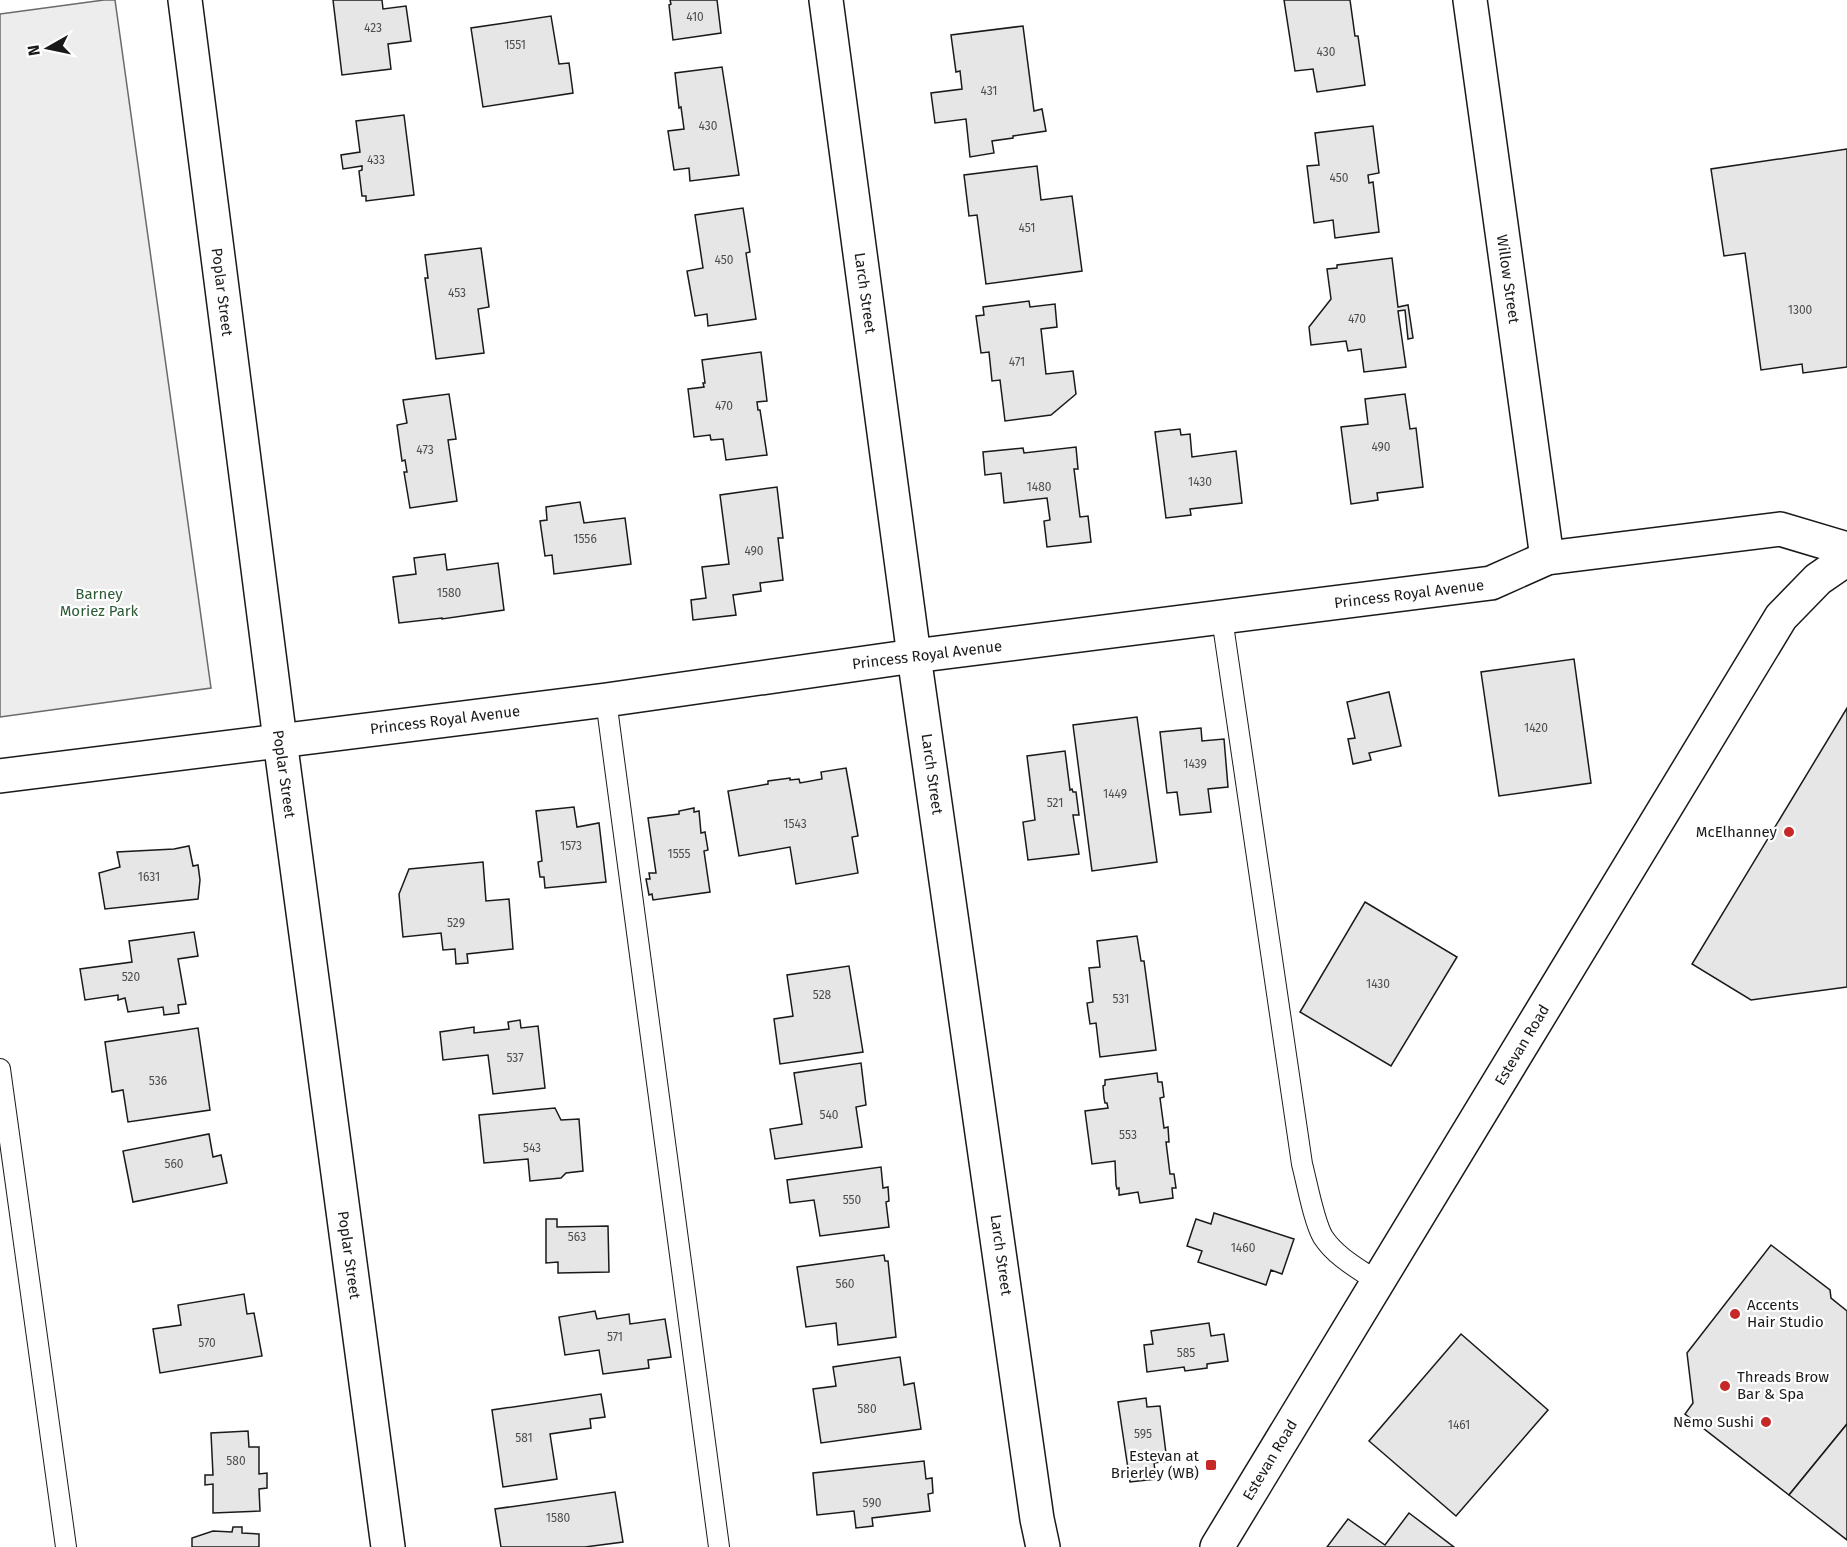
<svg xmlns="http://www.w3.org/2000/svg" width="1847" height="1547" viewBox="0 0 1847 1547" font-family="'Fira Sans',sans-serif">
<rect width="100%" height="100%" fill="#fff"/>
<path fill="#ededed" stroke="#6a6a6a" stroke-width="1.5" d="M 104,0 L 115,0 L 211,688 L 0,717 L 0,14 Z"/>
<g fill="#e6e6e6" stroke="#1a1a1a" stroke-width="1.5">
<path d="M 333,0 L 382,0 L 383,9 L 406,6 L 411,41 L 388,44 L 391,69 L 342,75 Z"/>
<path d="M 670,0 L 717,0 L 721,33 L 673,40 L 669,5 L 671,4 Z"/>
<path d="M 1284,0 L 1350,0 L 1355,36 L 1358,36 L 1365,85 L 1317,92 L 1313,69 L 1295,71 Z"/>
<path d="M 551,16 L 559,64 L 569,63 L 573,93 L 483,107 L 471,28 Z"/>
<path d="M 1023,26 L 1034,111 L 1042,109 L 1046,131 L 1013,136 L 1013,138 L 992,141 L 994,153 L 970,157 L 966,119 L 935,123 L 931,93 L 962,89 L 960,71 L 956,72 L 951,35 Z"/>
<path d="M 722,67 L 739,175 L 690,181 L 689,168 L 674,170 L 668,131 L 684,129 L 681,107 L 679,108 L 675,73 Z"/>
<path d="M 404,115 L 414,195 L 366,201 L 366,196 L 362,196 L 359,171 L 362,170 L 362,166 L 343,169 L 341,155 L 360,152 L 356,121 Z"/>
<path d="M 1373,126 L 1379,173 L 1368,175 L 1369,183 L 1373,182 L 1379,232 L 1335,238 L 1333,220 L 1314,223 L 1307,166 L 1319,165 L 1315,133 Z"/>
<path d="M 1847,149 L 1847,367 L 1803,373 L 1802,364 L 1761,370 L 1745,253 L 1724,256 L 1711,169 Z"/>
<path d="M 1037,166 L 1041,200 L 1072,196 L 1082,271 L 986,284 L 977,215 L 969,216 L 964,175 Z"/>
<path d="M 743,208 L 750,252 L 746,253 L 756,319 L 708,326 L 707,314 L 695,316 L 687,271 L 703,268 L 695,215 Z"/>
<path d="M 481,248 L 489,307 L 478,309 L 484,353 L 436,359 L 425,278 L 428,278 L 425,255 Z"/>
<path d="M 1392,258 L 1398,307 L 1408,305 L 1413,338 L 1408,339 L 1405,310 L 1398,311 L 1406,367 L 1364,372 L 1361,349 L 1348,351 L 1346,341 L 1311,345 L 1309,327 L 1331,299 L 1327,269 L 1337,268 L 1337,265 Z"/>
<path d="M 1029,301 L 1030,307 L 1055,304 L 1057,327 L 1041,329 L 1046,374 L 1073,371 L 1076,394 L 1051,415 L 1005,421 L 1000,380 L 992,381 L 989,352 L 981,353 L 976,316 L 984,315 L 983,307 Z"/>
<path d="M 761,352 L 767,401 L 757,402 L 758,410 L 760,410 L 767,455 L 726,460 L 723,439 L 711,440 L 710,435 L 694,437 L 688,389 L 704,387 L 703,383 L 705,383 L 702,360 Z"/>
<path d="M 449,394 L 456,439 L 448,440 L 457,501 L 410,508 L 404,472 L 407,472 L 405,460 L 402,461 L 397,425 L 407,423 L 403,400 Z"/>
<path d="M 1405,394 L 1410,429 L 1416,428 L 1423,487 L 1377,493 L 1378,500 L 1351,504 L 1341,427 L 1368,424 L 1365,399 Z"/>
<path d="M 1180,429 L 1181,435 L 1190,434 L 1192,457 L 1236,451 L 1242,503 L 1190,509 L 1191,515 L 1166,518 L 1155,432 Z"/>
<path d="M 1076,447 L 1078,469 L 1074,469 L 1080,517 L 1088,516 L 1091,542 L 1047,547 L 1044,521 L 1050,520 L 1047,498 L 1004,503 L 1001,473 L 985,475 L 983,452 L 1023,448 L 1024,453 Z"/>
<path d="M 777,487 L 783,538 L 778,538 L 783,580 L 760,583 L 761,591 L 733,595 L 736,615 L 693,620 L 691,600 L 706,598 L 702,567 L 729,564 L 720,495 Z"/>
<path d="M 580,502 L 584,523 L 625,518 L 631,564 L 554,574 L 552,555 L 545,556 L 540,521 L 547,520 L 546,507 Z"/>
<path d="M 445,554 L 447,570 L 498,563 L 504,610 L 442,619 L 442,618 L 399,623 L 393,577 L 416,574 L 414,558 Z"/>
<path d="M 1574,659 L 1591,783 L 1499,796 L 1481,672 Z"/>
<path d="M 1389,692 L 1401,746 L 1369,753 L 1371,760 L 1353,764 L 1348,739 L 1355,738 L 1347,702 Z"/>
<path d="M 1847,708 L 1847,987 L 1751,1000 L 1692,964 Z"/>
<path d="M 1137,717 L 1157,862 L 1092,871 L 1073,725 Z"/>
<path d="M 1201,728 L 1202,741 L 1224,739 L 1228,787 L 1208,789 L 1211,812 L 1180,815 L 1177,792 L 1167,793 L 1160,732 Z"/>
<path d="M 1065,751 L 1070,790 L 1072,789 L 1073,792 L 1076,792 L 1079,815 L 1073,815 L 1079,854 L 1028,860 L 1023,822 L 1035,820 L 1027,756 Z"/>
<path d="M 846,768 L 858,836 L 852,837 L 858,873 L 796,884 L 790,847 L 739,856 L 728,791 L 768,784 L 768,781 L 790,778 L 790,780 L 799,779 L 800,783 L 822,779 L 821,772 Z"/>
<path d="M 574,807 L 577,827 L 599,823 L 606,882 L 545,888 L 544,877 L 540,877 L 538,862 L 542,861 L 536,811 Z"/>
<path d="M 694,808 L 694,812 L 699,811 L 701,833 L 705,832 L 708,850 L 704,851 L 710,892 L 653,900 L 652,894 L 649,895 L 646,879 L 650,879 L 649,873 L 656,873 L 648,818 L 679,814 L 679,811 Z"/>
<path d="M 189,846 L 193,866 L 198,865 L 200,880 L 198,899 L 105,909 L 99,873 L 120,867 L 117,852 L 174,849 Z"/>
<path d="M 483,862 L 486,901 L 509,899 L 513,949 L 467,954 L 468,963 L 456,964 L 455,949 L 443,950 L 441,933 L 403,937 L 399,894 L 409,869 Z"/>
<path d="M 1365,902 L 1457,957 L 1391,1066 L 1300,1012 Z"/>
<path d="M 194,932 L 198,956 L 178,959 L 186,1004 L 178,1005 L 179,1013 L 164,1015 L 163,1007 L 128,1012 L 125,998 L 118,1000 L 118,995 L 85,1000 L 80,969 L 132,962 L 129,941 Z"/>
<path d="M 1137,936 L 1141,961 L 1144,961 L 1156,1050 L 1100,1057 L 1096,1023 L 1090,1024 L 1087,1003 L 1093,1002 L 1089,968 L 1100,967 L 1097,941 Z"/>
<path d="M 849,966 L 863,1052 L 780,1064 L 774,1019 L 793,1016 L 787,975 Z"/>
<path d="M 520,1020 L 521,1028 L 538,1026 L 545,1088 L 493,1094 L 488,1055 L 443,1060 L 440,1032 L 474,1027 L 474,1033 L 509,1029 L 508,1022 Z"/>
<path d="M 198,1028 L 210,1110 L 128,1122 L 123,1090 L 112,1092 L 105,1042 Z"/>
<path d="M 861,1063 L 866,1105 L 856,1107 L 862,1147 L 775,1159 L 770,1129 L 802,1124 L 794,1073 Z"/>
<path d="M 1157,1073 L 1158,1082 L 1162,1082 L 1164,1097 L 1160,1098 L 1164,1128 L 1168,1127 L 1169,1142 L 1166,1142 L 1170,1174 L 1174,1174 L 1176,1188 L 1172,1188 L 1173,1198 L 1140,1203 L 1138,1192 L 1119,1195 L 1119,1188 L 1117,1189 L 1116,1185 L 1115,1161 L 1092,1164 L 1085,1111 L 1108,1108 L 1107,1103 L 1105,1103 L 1104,1098 L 1103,1086 L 1105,1085 L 1105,1080 Z"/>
<path d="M 555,1108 L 561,1120 L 579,1119 L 583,1171 L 566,1173 L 561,1178 L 530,1181 L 528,1159 L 484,1163 L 479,1115 Z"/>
<path d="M 209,1134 L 213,1157 L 221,1155 L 227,1183 L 133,1202 L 123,1151 Z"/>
<path d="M 881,1167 L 883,1188 L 888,1187 L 889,1201 L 886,1202 L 889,1227 L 820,1236 L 814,1200 L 790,1203 L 787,1180 Z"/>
<path d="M 1214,1213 L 1294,1239 L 1282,1274 L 1271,1270 L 1266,1285 L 1198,1262 L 1202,1251 L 1187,1246 L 1196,1219 L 1211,1224 Z"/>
<path d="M 546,1219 L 557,1219 L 557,1227 L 608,1226 L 609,1272 L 558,1273 L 558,1262 L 546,1263 Z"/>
<path d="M 1771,1245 L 1830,1290 L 1831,1298 L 1847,1311 L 1847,1424 L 1789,1495 L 1685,1414 L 1693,1403 L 1687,1353 Z"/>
<path d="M 884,1255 L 885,1261 L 888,1261 L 896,1337 L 838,1345 L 836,1323 L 806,1327 L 797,1267 Z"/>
<path d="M 244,1294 L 247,1314 L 254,1313 L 262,1356 L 160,1373 L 153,1329 L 181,1325 L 178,1305 Z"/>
<path d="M 595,1311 L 597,1319 L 629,1314 L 630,1324 L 665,1319 L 671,1357 L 648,1360 L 649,1368 L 603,1374 L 599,1350 L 565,1355 L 559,1317 Z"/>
<path d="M 1209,1323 L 1211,1336 L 1224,1334 L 1228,1361 L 1207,1364 L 1207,1368 L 1185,1371 L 1184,1367 L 1147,1372 L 1144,1345 L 1153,1344 L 1151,1331 Z"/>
<path d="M 1461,1334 L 1548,1410 L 1456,1516 L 1369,1441 Z"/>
<path d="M 900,1357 L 904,1385 L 914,1383 L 921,1429 L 821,1443 L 813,1389 L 836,1386 L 833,1367 Z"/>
<path d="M 601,1394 L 605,1417 L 590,1419 L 591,1428 L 550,1434 L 557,1479 L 503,1487 L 492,1410 Z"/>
<path d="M 1146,1398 L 1147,1407 L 1160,1406 L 1167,1461 L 1154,1463 L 1156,1479 L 1130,1482 L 1118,1402 Z"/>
<path d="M 1847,1424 L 1847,1540 L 1789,1495 Z"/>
<path d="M 248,1431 L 249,1447 L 259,1447 L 259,1474 L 267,1473 L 267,1488 L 259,1489 L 260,1511 L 213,1513 L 213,1484 L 205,1485 L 205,1475 L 213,1475 L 211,1433 Z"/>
<path d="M 924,1461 L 926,1479 L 932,1478 L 933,1493 L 928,1494 L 930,1511 L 872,1518 L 873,1526 L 856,1528 L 854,1511 L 817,1515 L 813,1473 Z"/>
<path d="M 615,1492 L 623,1542 L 585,1547 L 501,1547 L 495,1509 Z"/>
<path d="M 1409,1513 L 1454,1547 L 1327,1547 L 1348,1519 L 1385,1545 Z"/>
<path d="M 233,1527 L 242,1527 L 242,1533 L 259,1534 L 259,1547 L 192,1547 L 192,1538 L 213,1531 L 232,1532 Z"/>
</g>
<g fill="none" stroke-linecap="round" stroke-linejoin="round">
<g stroke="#1a1a1a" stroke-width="22">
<g id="service">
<path d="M 1222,618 L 1302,1164 C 1307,1183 1314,1222 1323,1237 C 1336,1257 1359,1269 1378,1282"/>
<path d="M 606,700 L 719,1547"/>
<path d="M 0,1069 L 66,1547"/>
</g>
</g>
<g stroke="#1a1a1a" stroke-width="36">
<g id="minor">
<path d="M 185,0 L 280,740 L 388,1547"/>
<path d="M 826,0 L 914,656 L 1037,1519 L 1043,1547"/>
<path d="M 1470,0 L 1547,558"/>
<path d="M 0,776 L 606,700 L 914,656 L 1491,583 L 1547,558 L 1780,529 L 1847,549"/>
</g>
</g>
<g stroke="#1a1a1a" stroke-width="36">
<path id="tertiary" d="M 1217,1547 L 1781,617 L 1818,579 L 1847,559"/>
</g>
<use href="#service" stroke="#fff" stroke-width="20"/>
<use href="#minor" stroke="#fff" stroke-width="33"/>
<use href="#tertiary" stroke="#fff" stroke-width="33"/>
</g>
<g fill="#c62828" stroke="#fff" stroke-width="2">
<circle cx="1789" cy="832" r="6"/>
<circle cx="1735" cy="1314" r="6"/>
<circle cx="1725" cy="1386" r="6"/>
<circle cx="1766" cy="1422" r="6"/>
<rect x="1205" y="1459" width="12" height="12" rx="3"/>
</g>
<g text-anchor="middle" stroke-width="4.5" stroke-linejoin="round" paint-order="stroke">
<g font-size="12" fill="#4d4d4d">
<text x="695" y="21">410</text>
<text x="373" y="32">423</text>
<text x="515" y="49">1551</text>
<text x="1326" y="56">430</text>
<text x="989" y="95">431</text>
<text x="708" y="130">430</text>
<text x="376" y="164">433</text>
<text x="1339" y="182">450</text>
<text x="1027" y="232">451</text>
<text x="724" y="264">450</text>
<text x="457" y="297">453</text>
<text x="1800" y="314">1300</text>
<text x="1357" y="323">470</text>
<text x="1017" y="366">471</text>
<text x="724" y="410">470</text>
<text x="1381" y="451">490</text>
<text x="425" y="454">473</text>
<text x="1200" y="486">1430</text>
<text x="1039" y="491">1480</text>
<text x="585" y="543">1556</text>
<text x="754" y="555">490</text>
<text x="449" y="597">1580</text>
<text x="1536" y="732">1420</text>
<text x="1195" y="768">1439</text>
<text x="1115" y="798">1449</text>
<text x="1055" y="807">521</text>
<text x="795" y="828">1543</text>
<text x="571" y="850">1573</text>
<text x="679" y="858">1555</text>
<text x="149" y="881">1631</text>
<text x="456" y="927">529</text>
<text x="131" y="981">520</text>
<text x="1378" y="988">1430</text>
<text x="822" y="999">528</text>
<text x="1121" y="1003">531</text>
<text x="515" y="1062">537</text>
<text x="158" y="1085">536</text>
<text x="829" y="1119">540</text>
<text x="1128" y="1139">553</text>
<text x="532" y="1152">543</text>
<text x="174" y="1168">560</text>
<text x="852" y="1204">550</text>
<text x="577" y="1241">563</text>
<text x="1243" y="1252">1460</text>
<text x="845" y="1288">560</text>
<text x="615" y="1341">571</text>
<text x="207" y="1347">570</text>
<text x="1186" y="1357">585</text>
<text x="867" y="1413">580</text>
<text x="1459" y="1429">1461</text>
<text x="1143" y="1438">595</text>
<text x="524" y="1442">581</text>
<text x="236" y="1465">580</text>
<text x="872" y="1507">590</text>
<text x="558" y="1522">1580</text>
</g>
<g font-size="15" fill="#1a1a1a" stroke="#fff">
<text transform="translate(1508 279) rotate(82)" y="5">Willow Street</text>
<text transform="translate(222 292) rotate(83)" y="5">Poplar Street</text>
<text transform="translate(865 293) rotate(82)" y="5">Larch Street</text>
<text transform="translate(1409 594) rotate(-7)" y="5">Princess Royal Avenue</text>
<text transform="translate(927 655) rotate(-7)" y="5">Princess Royal Avenue</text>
<text transform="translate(445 720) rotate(-7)" y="5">Princess Royal Avenue</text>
<text transform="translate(284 774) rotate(82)" y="5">Poplar Street</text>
<text transform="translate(932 774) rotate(82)" y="5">Larch Street</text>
<text transform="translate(1522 1045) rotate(-59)" y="5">Estevan Road</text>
<text transform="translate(349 1255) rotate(82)" y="5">Poplar Street</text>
<text transform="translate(1001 1255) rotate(82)" y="5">Larch Street</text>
<text transform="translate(1270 1460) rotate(-59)" y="5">Estevan Road</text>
</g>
<g font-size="15" fill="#2b5a34" stroke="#fff">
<text x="99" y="599">Barney<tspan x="99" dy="17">Moriez Park</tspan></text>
</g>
<g font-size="15" fill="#1a1a1a" stroke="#fff" text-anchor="end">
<text x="1777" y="837">McElhanney</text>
<text x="1747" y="1310" text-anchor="start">Accents<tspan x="1747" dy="17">Hair Studio</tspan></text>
<text x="1737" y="1382" text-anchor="start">Threads Brow<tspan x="1737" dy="17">Bar &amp; Spa</tspan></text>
<text x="1754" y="1427">Nemo Sushi</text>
<text x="1199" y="1461">Estevan at<tspan x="1199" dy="17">Brierley (WB)</tspan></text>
</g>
</g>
<g transform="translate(48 48) rotate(261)" stroke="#ffffff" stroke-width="4.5" paint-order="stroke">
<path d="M0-4.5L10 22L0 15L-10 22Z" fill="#1a1a1a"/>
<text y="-9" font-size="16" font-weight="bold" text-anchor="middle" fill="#1a1a1a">N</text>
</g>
</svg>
